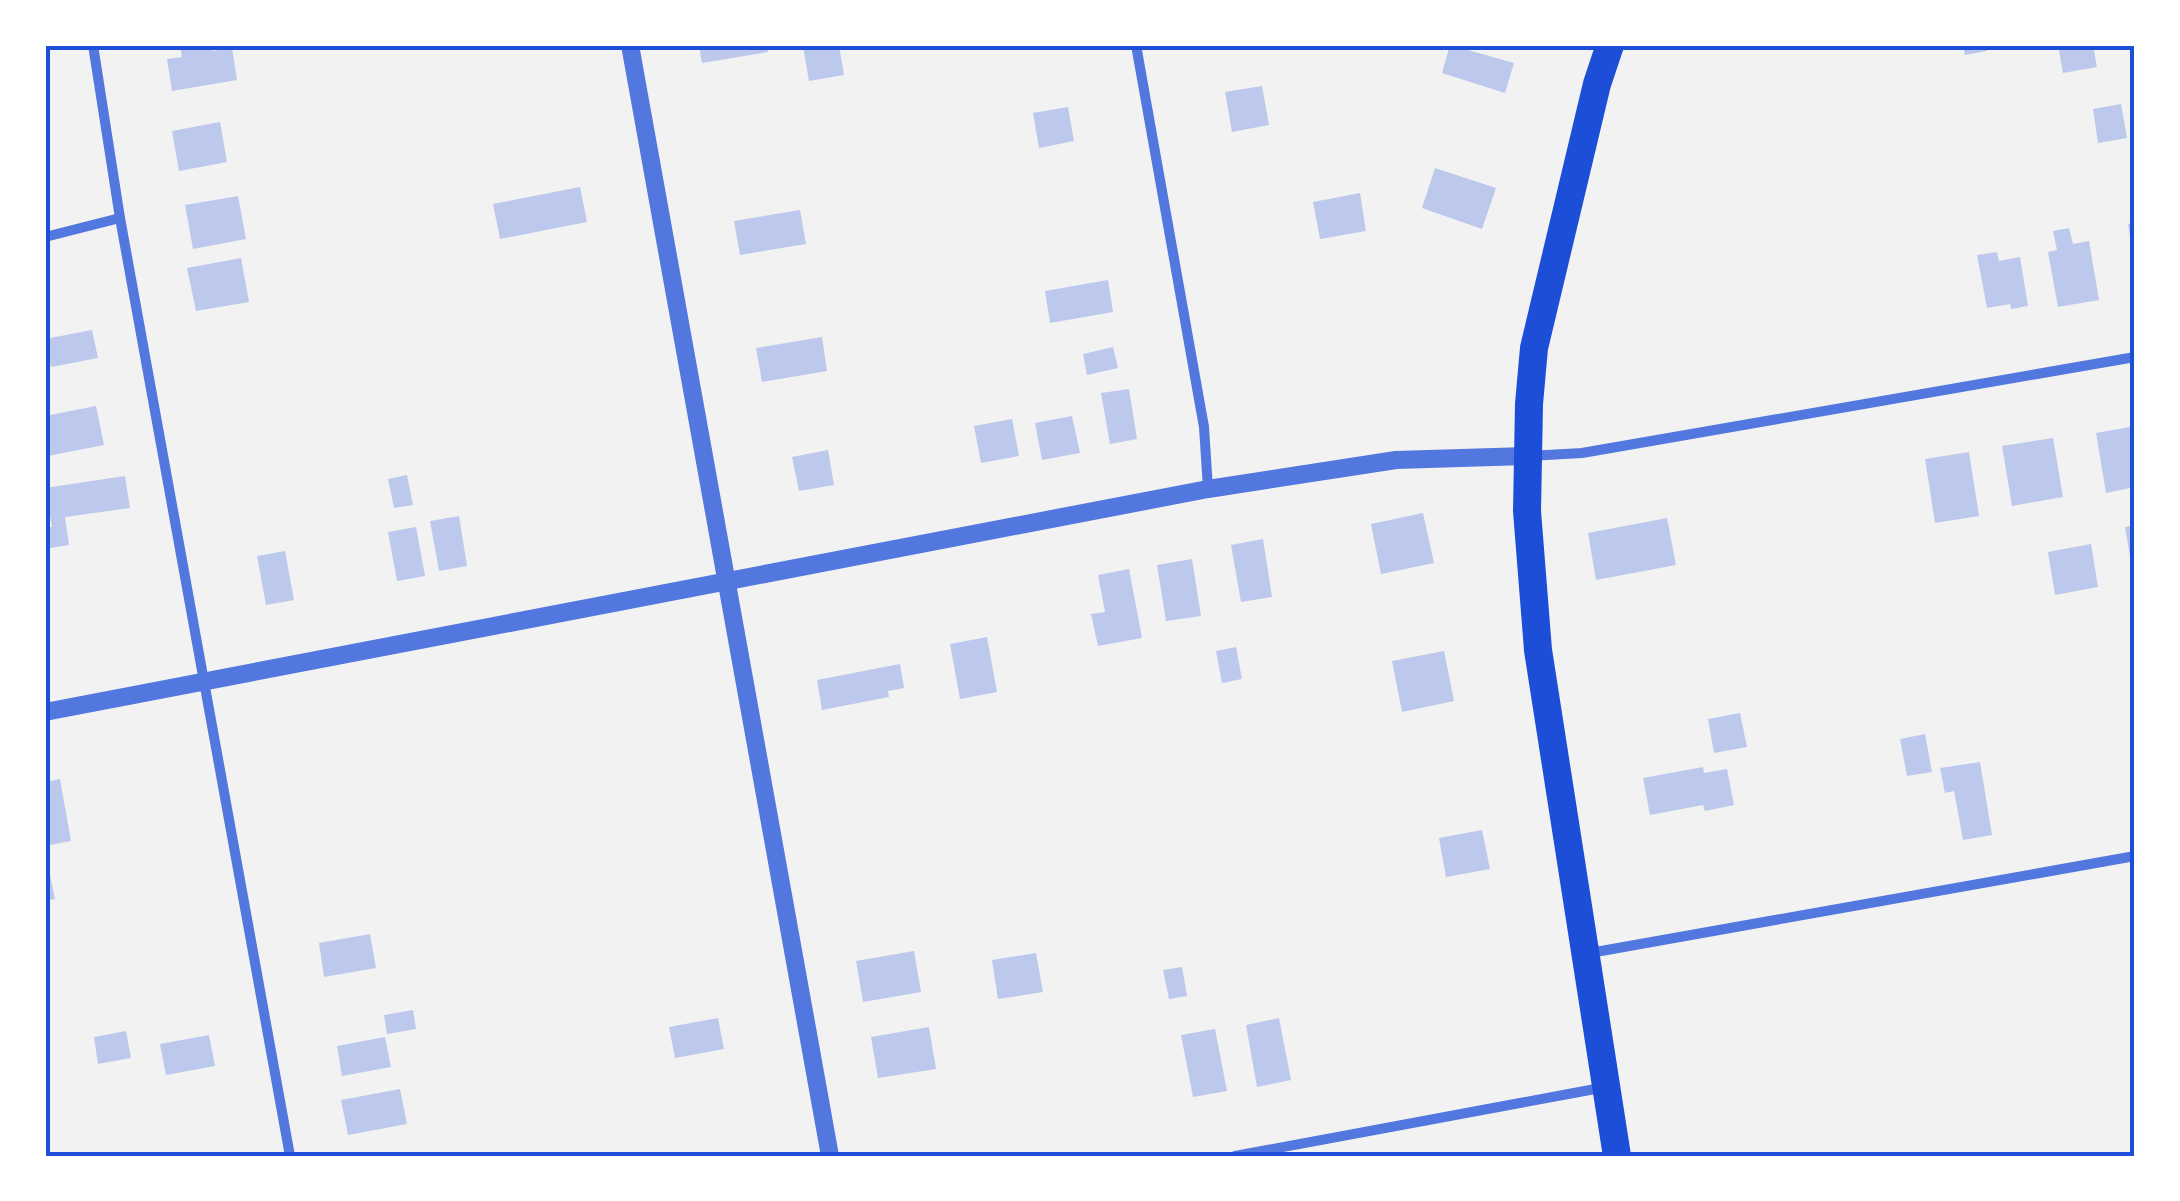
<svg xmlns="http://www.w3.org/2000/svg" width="2180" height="1201" viewBox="0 0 2180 1201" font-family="'DM Sans',sans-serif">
<rect width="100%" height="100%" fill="#f2f2f2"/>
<g fill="#bdc9ec">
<path d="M 180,45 L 213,45 L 213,51 L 232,48 L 237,80 L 172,91 L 167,59 L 182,57 Z"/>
<path d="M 699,45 L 767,45 L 768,52 L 702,63 Z"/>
<path d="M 839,45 L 844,75 L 809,81 L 803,46 Z"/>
<path d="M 1450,45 L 1514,63 L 1505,93 L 1442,73 Z"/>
<path d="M 1963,45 L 1986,45 L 1987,51 L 1965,55 Z"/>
<path d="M 2058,45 L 2093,45 L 2097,67 L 2063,73 Z"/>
<path d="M 1262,86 L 1269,125 L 1232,132 L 1225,92 Z"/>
<path d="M 2121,104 L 2127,138 L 2098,143 L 2093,109 Z"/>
<path d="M 1068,107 L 1074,141 L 1039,148 L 1033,113 Z"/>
<path d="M 220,122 L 227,162 L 179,171 L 172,131 Z"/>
<path d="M 1435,168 L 1496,188 L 1482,229 L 1422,208 Z"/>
<path d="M 580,187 L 587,222 L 500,239 L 493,204 Z"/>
<path d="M 1360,193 L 1366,231 L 1320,239 L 1313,202 Z"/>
<path d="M 238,196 L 246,239 L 193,249 L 185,205 Z"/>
<path d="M 800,210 L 806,244 L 740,255 L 734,221 Z"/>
<path d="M 2135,222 L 2135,255 L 2133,255 L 2128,224 Z"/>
<path d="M 2069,228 L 2073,244 L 2089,241 L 2099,300 L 2058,307 L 2048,252 L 2057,250 L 2053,231 Z"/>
<path d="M 1997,252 L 1999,261 L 2020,257 L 2028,306 L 2011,309 L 2010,304 L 1987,308 L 1977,255 Z"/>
<path d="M 241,258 L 249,302 L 196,311 L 187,268 Z"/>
<path d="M 1108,280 L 1113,312 L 1050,323 L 1045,291 Z"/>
<path d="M 92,330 L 98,358 L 51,367 L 45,339 Z"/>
<path d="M 822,337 L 827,371 L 762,382 L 756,348 Z"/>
<path d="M 1113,347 L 1118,368 L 1087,375 L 1083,354 Z"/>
<path d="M 1129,389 L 1137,439 L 1110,444 L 1101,393 Z"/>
<path d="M 96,406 L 104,445 L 48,456 L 45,416 Z"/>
<path d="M 1072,416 L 1080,453 L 1042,460 L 1035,423 Z"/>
<path d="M 1012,419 L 1019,456 L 981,463 L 974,426 Z"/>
<path d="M 2130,427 L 2132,438 L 2135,437 L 2135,494 L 2131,495 L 2130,488 L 2106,493 L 2096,433 Z"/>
<path d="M 2053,438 L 2063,497 L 2012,506 L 2002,446 Z"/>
<path d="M 828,450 L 834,485 L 799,491 L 792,457 Z"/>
<path d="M 1969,452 L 1979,516 L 1935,523 L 1925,459 Z"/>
<path d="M 407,475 L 413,505 L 394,508 L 388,479 Z"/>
<path d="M 125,476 L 130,508 L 65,517 L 69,545 L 45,549 L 45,528 L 52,527 L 45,488 Z"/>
<path d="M 1423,513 L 1434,563 L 1381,574 L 1371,524 Z"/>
<path d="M 459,516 L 467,566 L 439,571 L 430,521 Z"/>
<path d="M 1667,518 L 1676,565 L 1596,580 L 1588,533 Z"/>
<path d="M 2135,525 L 2135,574 L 2133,574 L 2125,527 Z"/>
<path d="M 416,527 L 425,576 L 397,581 L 388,532 Z"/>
<path d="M 1263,539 L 1272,597 L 1241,602 L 1231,545 Z"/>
<path d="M 2091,544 L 2098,587 L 2055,595 L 2048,552 Z"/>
<path d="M 285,551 L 294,600 L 266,605 L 257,556 Z"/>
<path d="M 1192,559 L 1201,616 L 1166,621 L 1157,565 Z"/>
<path d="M 1129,569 L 1142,638 L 1098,646 L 1091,614 L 1105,612 L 1098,575 Z"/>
<path d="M 987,637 L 997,692 L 960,699 L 950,644 Z"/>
<path d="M 1236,647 L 1242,679 L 1222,683 L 1216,651 Z"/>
<path d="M 1444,651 L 1454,701 L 1402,712 L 1392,661 Z"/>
<path d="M 900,664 L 904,688 L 888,691 L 889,697 L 822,710 L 817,680 Z"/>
<path d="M 1740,713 L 1747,747 L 1714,753 L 1708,719 Z"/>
<path d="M 1925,734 L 1932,772 L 1907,776 L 1900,739 Z"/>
<path d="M 1980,762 L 1992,835 L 1963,840 L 1954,791 L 1945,793 L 1940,768 Z"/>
<path d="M 1703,767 L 1704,773 L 1727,769 L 1734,805 L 1705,811 L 1703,805 L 1650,815 L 1643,778 Z"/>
<path d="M 60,779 L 71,841 L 45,846 L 45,782 Z"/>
<path d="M 1482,830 L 1490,869 L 1446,877 L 1439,838 Z"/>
<path d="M 49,870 L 55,899 L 45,901 L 45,871 Z"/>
<path d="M 370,934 L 376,968 L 324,977 L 319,943 Z"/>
<path d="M 914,951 L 921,992 L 863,1002 L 856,961 Z"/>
<path d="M 1036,953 L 1043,992 L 998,999 L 992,960 Z"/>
<path d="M 1182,967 L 1187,996 L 1169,999 L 1163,970 Z"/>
<path d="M 413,1010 L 416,1029 L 387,1034 L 384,1015 Z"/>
<path d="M 718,1018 L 724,1049 L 675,1058 L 669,1027 Z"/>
<path d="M 1279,1018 L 1291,1080 L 1257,1087 L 1246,1025 Z"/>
<path d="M 929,1027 L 936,1069 L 878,1078 L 871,1037 Z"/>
<path d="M 1215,1029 L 1227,1091 L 1193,1097 L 1181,1035 Z"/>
<path d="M 126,1031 L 131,1058 L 98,1064 L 94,1037 Z"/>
<path d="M 209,1035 L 215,1066 L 166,1075 L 160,1044 Z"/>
<path d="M 385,1037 L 391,1067 L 342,1076 L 337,1046 Z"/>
<path d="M 400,1089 L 407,1124 L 348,1135 L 341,1100 Z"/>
</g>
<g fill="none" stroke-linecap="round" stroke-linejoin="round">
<g stroke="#5277de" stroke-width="10">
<path d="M 93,45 L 120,218 L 290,1156"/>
<path d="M 1136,45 L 1204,427 L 1208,489"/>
<path d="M 45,237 L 120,218"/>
<path d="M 1529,456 L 1582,453 L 2135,357"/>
<path d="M 1590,953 L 2135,856"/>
<path d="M 1235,1156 L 1606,1087"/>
</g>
<g stroke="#5277de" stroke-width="18">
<path d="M 630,45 L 830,1156"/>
<path d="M 45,712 L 1208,489 L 1396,460 L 1527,456"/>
</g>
<path stroke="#1d4ed8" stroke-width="28" d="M 1610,45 L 1597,84 L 1534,348 L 1529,404 L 1527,511 L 1538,650 L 1617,1156"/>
</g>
<rect width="2180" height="1201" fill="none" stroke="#ffffff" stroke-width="95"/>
<rect x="48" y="48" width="2084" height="1106" fill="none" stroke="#1d4ed8" stroke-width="4"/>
</svg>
